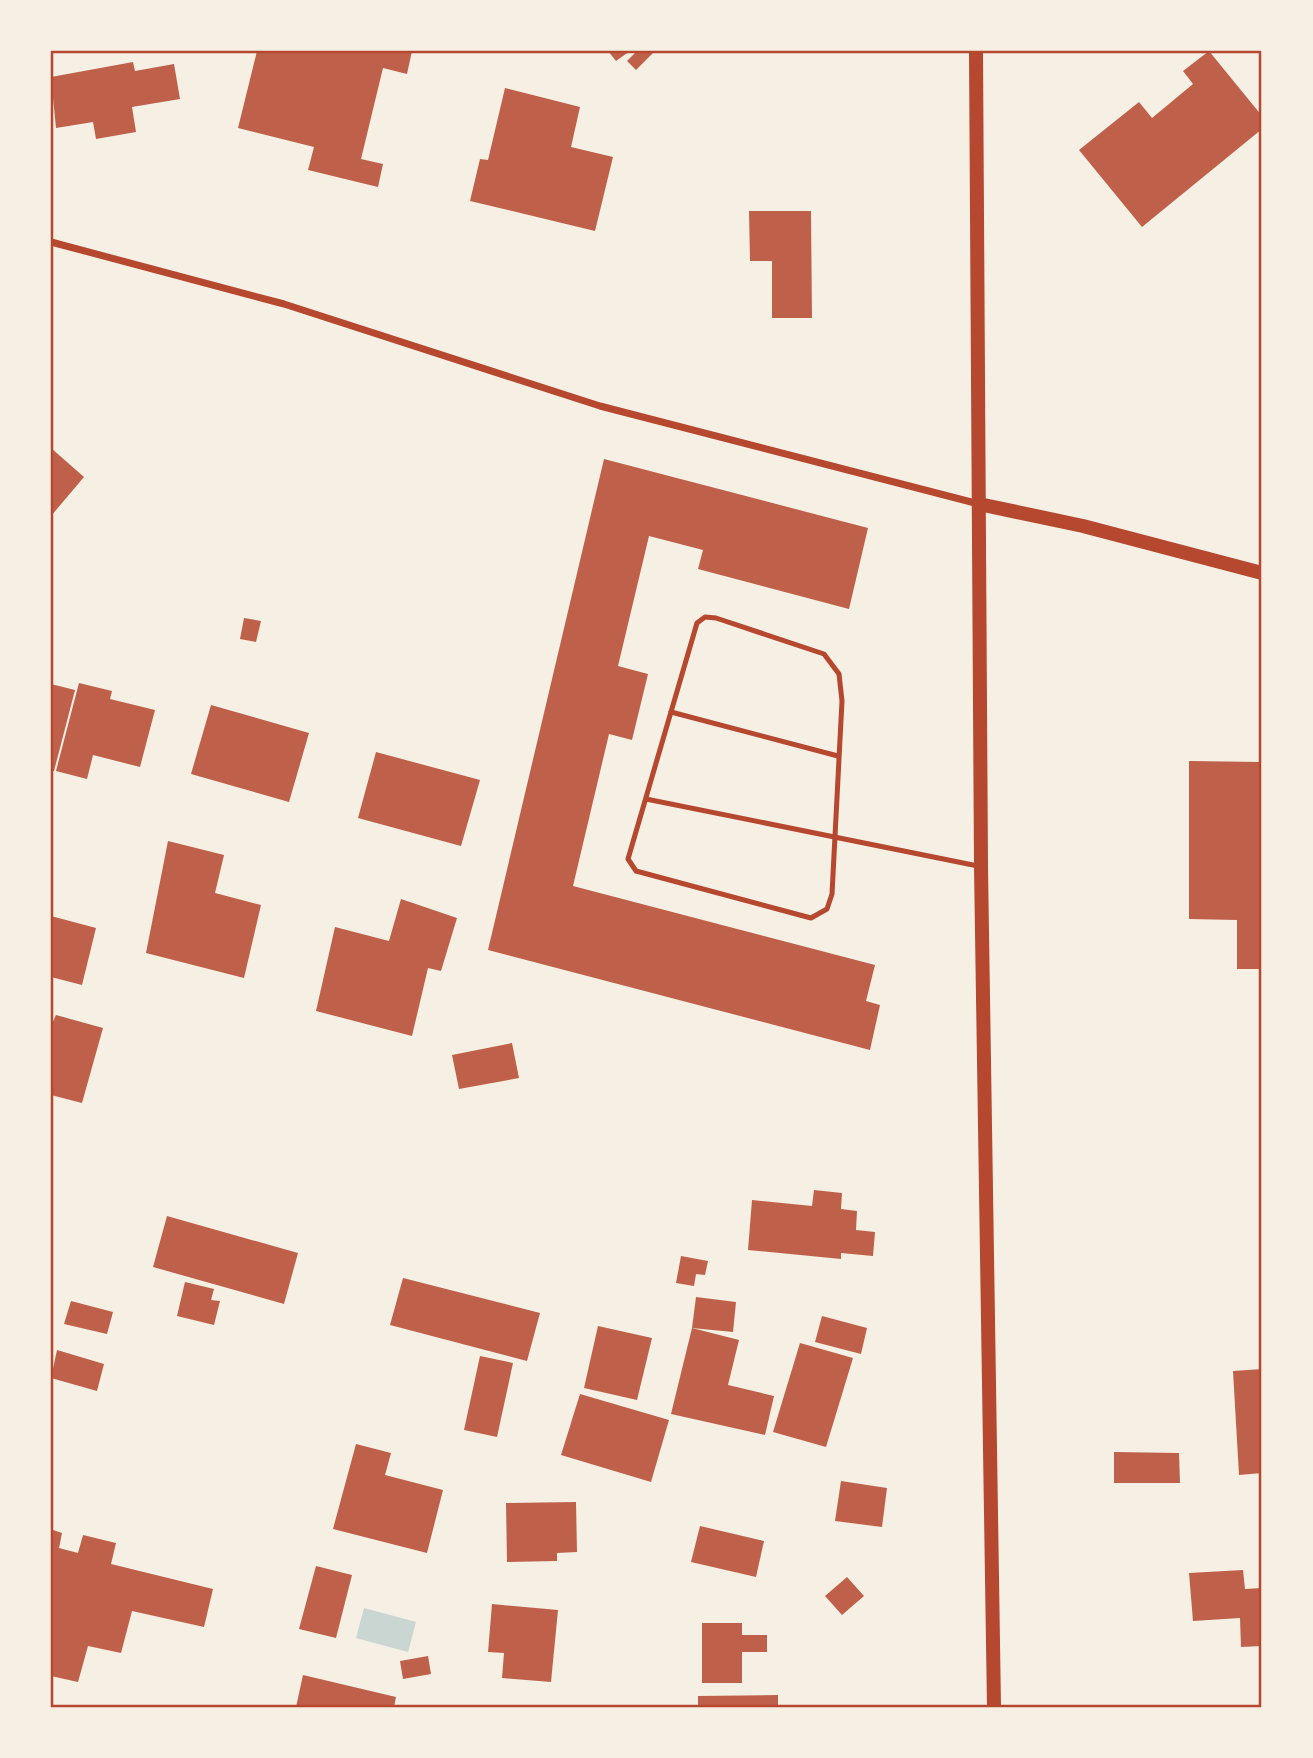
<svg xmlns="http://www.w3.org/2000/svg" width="1313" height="1758" viewBox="0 0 1313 1758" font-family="Commissioner,sans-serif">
<rect width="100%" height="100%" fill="#f6efe4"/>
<path fill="#c9d6d2" d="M 364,1608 L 416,1622 L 408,1652 L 356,1638 Z"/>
<g fill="#bf614a">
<path d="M 257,51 L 412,51 L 407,74 L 383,68 L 361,159 L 383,164 L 378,187 L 308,170 L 314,147 L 238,128 Z"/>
<path d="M 608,51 L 630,51 L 616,61 Z"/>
<path d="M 637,51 L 655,51 L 636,70 L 627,61 Z"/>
<path d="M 1209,51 L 1262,116 L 1262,129 L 1142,227 L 1079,150 L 1139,102 L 1152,118 L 1193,84 L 1183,71 Z"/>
<path d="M 133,62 L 135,71 L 174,64 L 180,99 L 132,107 L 136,132 L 96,139 L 93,122 L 56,128 L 51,77 Z"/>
<path d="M 505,88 L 580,107 L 571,147 L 613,157 L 595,231 L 470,201 L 480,159 L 488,160 Z"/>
<path d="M 749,211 L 811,211 L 812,318 L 772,318 L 772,261 L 750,261 Z"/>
<path d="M 51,448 L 84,477 L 51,516 Z"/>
<path d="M 604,459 L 868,528 L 849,609 L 698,569 L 703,550 L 649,536 L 618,666 L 648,674 L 632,740 L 609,734 L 573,886 L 875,965 L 866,1001 L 880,1005 L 870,1050 L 488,950 Z"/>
<path d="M 244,618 L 261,621 L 256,642 L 240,639 Z"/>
<path d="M 79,683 L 112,691 L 110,699 L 155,710 L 140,767 L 93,755 L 87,779 L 56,771 Z"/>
<path d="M 51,684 L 75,690 L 54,771 L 51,771 Z"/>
<path d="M 211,705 L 309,733 L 289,802 L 191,774 Z"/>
<path d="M 376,752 L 480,780 L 461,846 L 358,818 Z"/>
<path d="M 1189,761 L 1262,762 L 1262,969 L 1237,969 L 1237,920 L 1189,919 Z"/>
<path d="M 168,841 L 224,855 L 215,893 L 261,905 L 244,978 L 146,953 Z"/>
<path d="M 401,899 L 457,918 L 441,971 L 428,968 L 412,1036 L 316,1011 L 335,927 L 389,941 Z"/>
<path d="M 51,916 L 96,928 L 82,985 L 51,977 Z"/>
<path d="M 56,1015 L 103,1028 L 82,1103 L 51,1095 L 51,1026 Z"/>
<path d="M 512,1043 L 519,1078 L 459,1089 L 452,1055 Z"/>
<path d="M 814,1190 L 842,1193 L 841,1209 L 857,1211 L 856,1230 L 875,1232 L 873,1256 L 841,1253 L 841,1259 L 748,1250 L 752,1200 L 812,1206 Z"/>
<path d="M 167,1216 L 298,1253 L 284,1304 L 153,1267 Z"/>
<path d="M 681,1256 L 708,1261 L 705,1275 L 696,1274 L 694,1286 L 676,1283 Z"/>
<path d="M 403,1278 L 540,1313 L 527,1361 L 390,1325 Z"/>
<path d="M 185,1282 L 214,1289 L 211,1300 L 220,1301 L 214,1325 L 177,1316 Z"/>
<path d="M 696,1297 L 736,1302 L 733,1332 L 692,1328 Z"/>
<path d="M 71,1301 L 113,1312 L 107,1334 L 64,1324 Z"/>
<path d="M 822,1316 L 867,1328 L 861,1354 L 815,1342 Z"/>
<path d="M 598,1326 L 652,1338 L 637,1400 L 584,1388 Z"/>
<path d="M 692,1328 L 739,1340 L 728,1385 L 774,1396 L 765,1435 L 671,1414 Z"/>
<path d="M 800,1343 L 853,1358 L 826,1447 L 773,1432 Z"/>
<path d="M 57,1350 L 104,1364 L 97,1391 L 51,1378 Z"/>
<path d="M 480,1356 L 513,1363 L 497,1437 L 464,1430 Z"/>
<path d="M 1262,1369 L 1262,1473 L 1239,1475 L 1233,1371 Z"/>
<path d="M 580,1394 L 669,1420 L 651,1482 L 561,1455 Z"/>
<path d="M 356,1444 L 391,1453 L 385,1475 L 443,1490 L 427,1553 L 333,1529 Z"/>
<path d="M 1114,1452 L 1179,1453 L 1180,1483 L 1114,1483 Z"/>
<path d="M 841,1481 L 887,1488 L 882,1527 L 835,1521 Z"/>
<path d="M 576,1502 L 577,1552 L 557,1553 L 557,1561 L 507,1562 L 506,1503 Z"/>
<path d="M 700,1526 L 764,1541 L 756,1577 L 691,1562 Z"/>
<path d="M 53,1530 L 62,1533 L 59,1548 L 78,1553 L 83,1535 L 116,1543 L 111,1564 L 213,1589 L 204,1627 L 132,1611 L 121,1653 L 88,1646 L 78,1682 L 51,1676 Z"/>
<path d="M 316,1566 L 352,1575 L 336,1638 L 299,1629 Z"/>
<path d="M 1243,1570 L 1245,1589 L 1262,1588 L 1262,1646 L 1241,1647 L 1240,1618 L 1193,1621 L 1189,1573 Z"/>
<path d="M 847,1577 L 864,1596 L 842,1615 L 825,1596 Z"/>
<path d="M 492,1604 L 558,1610 L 551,1682 L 502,1678 L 504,1653 L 488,1652 Z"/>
<path d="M 702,1623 L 742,1623 L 742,1635 L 767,1635 L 767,1652 L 742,1652 L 742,1683 L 702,1683 Z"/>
<path d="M 428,1656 L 431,1674 L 403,1679 L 400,1661 Z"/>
<path d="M 303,1675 L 396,1697 L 394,1707 L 296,1707 Z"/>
<path d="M 778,1695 L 778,1707 L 698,1707 L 698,1696 Z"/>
</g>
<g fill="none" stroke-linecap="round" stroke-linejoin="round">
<g stroke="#b5482f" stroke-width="5">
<path d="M 705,617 L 716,618 L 824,654 L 839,674 L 842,701 L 832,894 L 827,909 L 811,918 L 636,871 L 628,859 L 697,623 Z"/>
<path d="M 671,712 L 838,756"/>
<path d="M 646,799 L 978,866"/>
</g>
<path stroke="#b5482f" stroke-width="7" d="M 51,242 L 284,304 L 600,406 L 979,504"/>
<g stroke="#b5482f" stroke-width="14">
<path d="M 976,51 L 981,867 L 994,1707"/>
<path d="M 979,504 L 1083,526 L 1262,573"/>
</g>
</g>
<rect width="1313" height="1758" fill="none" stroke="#f6efe4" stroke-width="105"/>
<rect x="52" y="52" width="1208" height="1654" fill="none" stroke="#b5482f" stroke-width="2.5"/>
</svg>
